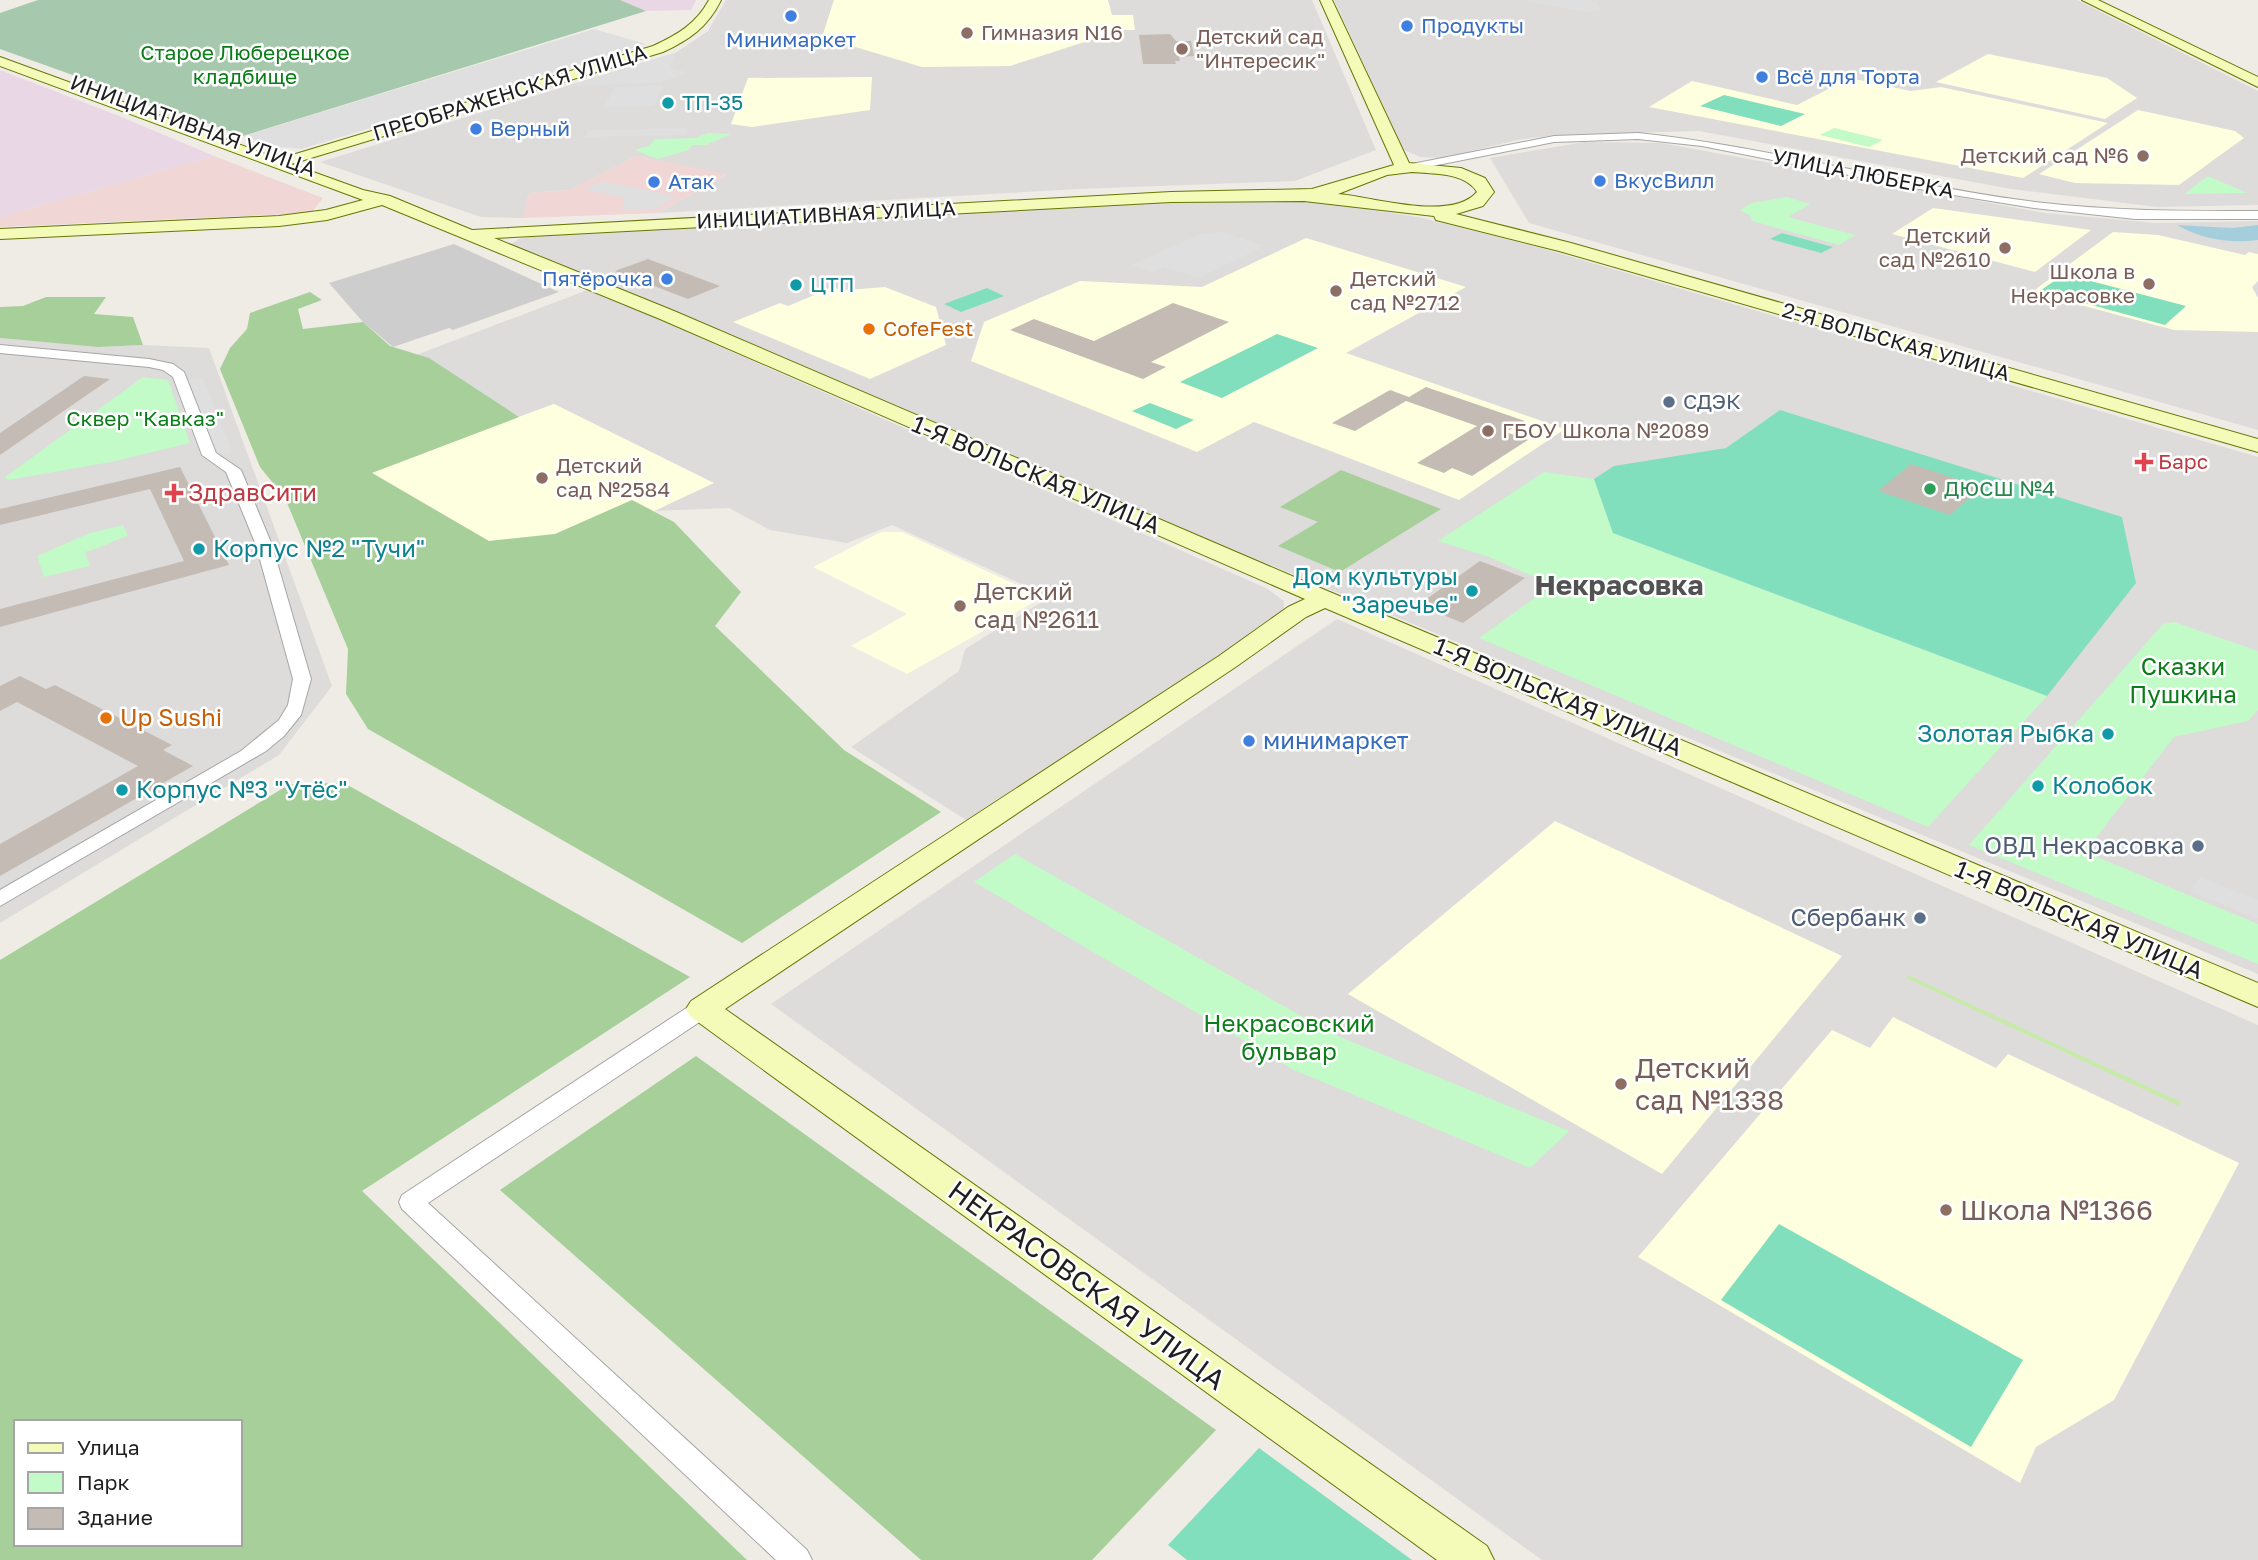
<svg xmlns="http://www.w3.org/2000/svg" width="2258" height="1560" viewBox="0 0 2258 1560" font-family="'Golos Text',sans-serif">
<rect width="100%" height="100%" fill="#efece5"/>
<g fill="#dddcdb">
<path d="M 726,0 L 1312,0 L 1376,150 L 1295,181 L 1079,189 L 658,213 L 726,175 L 636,156 L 570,190 L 529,193 L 523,218 L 481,217 L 320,162 L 677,52 L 708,31 Z"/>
<path d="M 1334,0 L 2077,0 L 2258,91 L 2258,205 L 2157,207 L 2011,189 L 1699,131 L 1556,135 L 1517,140 L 1444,158 L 1420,157 L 1404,150 Z"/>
<path d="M 1584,142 L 1661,143 L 2045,213 L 2156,223 L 2258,221 L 2258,430 L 1529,223 L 1490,158 Z"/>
<path d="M 1213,200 L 1313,201 L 1418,217 L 1534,246 L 2258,457 L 2258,974 L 1203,537 L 510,245 L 519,239 L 542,234 Z"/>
<path d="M 590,289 L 1268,589 L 1284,601 L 1284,614 L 966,820 L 851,747 L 959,671 L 965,649 L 1050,597 L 892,525 L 847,543 L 770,530 L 729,508 L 654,511 L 713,483 L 554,404 L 508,421 L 403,360 Z"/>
<path d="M 0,338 L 98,347 L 143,345 L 209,348 L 332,686 L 279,755 L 0,923 Z"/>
<path d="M 1337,619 L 2258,1025 L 2258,1560 L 1542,1560 L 771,1004 Z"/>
</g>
<g fill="#f0d6d4">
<path d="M 214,156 L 323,198 L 311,213 L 0,227 L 0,217 Z"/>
<path d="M 636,156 L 727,174 L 658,213 L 523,218 L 529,193 L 570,190 Z"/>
</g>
<g fill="#e9d7e5">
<path d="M 620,0 L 696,0 L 691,10 L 646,11 Z"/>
<path d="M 0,70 L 119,116 L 214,156 L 0,217 Z"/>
</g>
<g fill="#feffde">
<path d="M 834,0 L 1108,0 L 1112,15 L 1133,15 L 1135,30 L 1122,30 L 1010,66 L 922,67 L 822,37 Z"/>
<path d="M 1988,54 L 2107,78 L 2137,98 L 2105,119 L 1936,82 Z"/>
<path d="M 872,77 L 870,110 L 752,127 L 731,124 L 748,78 Z"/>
<path d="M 1850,78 L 1911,91 L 1941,87 L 2108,123 L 2023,178 L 1649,107 L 1692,81 L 1797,105 Z"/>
<path d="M 2138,110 L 2235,131 L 2244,138 L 2179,185 L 2075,183 L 2039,174 Z"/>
<path d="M 1933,208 L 2091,230 L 2035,272 L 1892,234 Z"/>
<path d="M 2113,232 L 2158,235 L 2245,255 L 2249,252 L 2258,254 L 2258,281 L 2252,287 L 2258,298 L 2258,332 L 2174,330 L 2032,292 Z"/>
<path d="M 1306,238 L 1466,287 L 1346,353 L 1565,429 L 1459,500 L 1254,422 L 1197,452 L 971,361 L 984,322 L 1080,281 L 1202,287 Z"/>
<path d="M 885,287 L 936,307 L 946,345 L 870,379 L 733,322 L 780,303 L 788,306 L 831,288 L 848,290 Z"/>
<path d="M 554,404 L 714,483 L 654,511 L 632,500 L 555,534 L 488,541 L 371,472 Z"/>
<path d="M 881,532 L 902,532 L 1043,597 L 907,674 L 851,646 L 907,614 L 813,567 Z"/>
<path d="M 1555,821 L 1842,956 L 1662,1174 L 1348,994 Z"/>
<path d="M 1893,1017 L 1996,1068 L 2008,1054 L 2239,1163 L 2114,1400 L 2036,1447 L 2020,1483 L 1638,1257 L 1832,1030 L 1870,1048 Z"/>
</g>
<path fill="#cdcdcd" d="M 454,244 L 559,292 L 453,330 L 449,328 L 393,347 L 362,321 L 329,283 Z"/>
<path fill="#c7eaaa" d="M 1908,975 L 2181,1102 L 2179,1106 L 1906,978 Z"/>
<g fill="#a7cf99" fill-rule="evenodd">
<path d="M 310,292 L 322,300 L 298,309 L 303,329 L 363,322 L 390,346 L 429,358 L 519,417 L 372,473 L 489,541 L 555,534 L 632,500 L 674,522 L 741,592 L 715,626 L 844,750 L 941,812 L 742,943 L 368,729 L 346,694 L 348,649 L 285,498 L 260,467 L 220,369 L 230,348 L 247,329 L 250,313 Z"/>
<path d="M 46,297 L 106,297 L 94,314 L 133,317 L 143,345 L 98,347 L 0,338 L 0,307 L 23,306 Z"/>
<path d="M 1341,470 L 1441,509 L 1340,572 L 1278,546 L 1318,522 L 1280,507 Z"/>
<path d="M 344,783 L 690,977 L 362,1191 L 747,1560 L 0,1560 L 0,960 L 290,784 ZM 16,1422 L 240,1422 L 240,1544 L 16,1544 Z"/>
<path d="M 696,1056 L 1216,1430 L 1092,1560 L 921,1560 L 500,1190 Z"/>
</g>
<path fill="#a6c8ac" d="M 38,0 L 620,0 L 646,11 L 243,136 L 0,49 L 0,13 Z"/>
<g fill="#c2fac8">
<path d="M 1834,128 L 1883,140 L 1869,147 L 1820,135 Z"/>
<path d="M 708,133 L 731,134 L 706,145 L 692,145 L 689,150 L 658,159 L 634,150 L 649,146 L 655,139 L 695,138 Z"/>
<path d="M 2208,176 L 2247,193 L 2184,194 Z"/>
<path d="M 1787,197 L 1810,204 L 1788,217 L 1855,235 L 1839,245 L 1752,221 L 1751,216 L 1740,210 L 1751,203 Z"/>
<path d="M 143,377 L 168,380 L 190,443 L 111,462 L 8,480 L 5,477 Z"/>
<path d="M 1544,472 L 1594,479 L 1613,533 L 2047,696 L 1928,827 L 1479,638 L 1553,585 L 1489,557 L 1438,541 Z"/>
<path d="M 123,525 L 128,536 C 112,541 101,548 85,552 L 90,566 L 44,577 L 37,556 L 90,533 Z"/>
<path d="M 2174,622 L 2258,651 L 2258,710 L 2248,721 L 2174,737 L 2085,852 L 2258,924 L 2258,964 L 1969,845 L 2163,624 Z"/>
<path d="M 1015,854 L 1333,1034 L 1569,1131 L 1530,1168 L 1294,1070 L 974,882 Z"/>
</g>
<g fill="#82dfbe">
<path d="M 1724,95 L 1805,114 L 1781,126 L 1700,106 Z"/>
<path d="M 1782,233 L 1833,247 L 1821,253 L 1770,239 Z"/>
<path d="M 2064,274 L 2186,306 L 2165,325 L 2040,291 Z"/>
<path d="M 987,288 L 1004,296 L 961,312 L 944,304 Z"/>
<path d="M 1277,334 L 1318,348 L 1222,398 L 1180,382 Z"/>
<path d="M 1150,403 L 1194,420 L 1176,429 L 1132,411 Z"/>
<path d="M 1780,410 L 2122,517 L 2136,583 L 2047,696 L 1613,533 L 1594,479 L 1614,466 L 1726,448 Z"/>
<path d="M 1779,1224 L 2023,1360 L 1971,1447 L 1721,1300 Z"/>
<path d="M 1259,1448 L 1412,1560 L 1187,1560 L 1168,1545 Z"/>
</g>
<g fill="#dfdfdf">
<path d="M 1522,0 L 1588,0 L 1596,2 L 1602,10 L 1584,12 Z"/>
<path d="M 594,29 L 646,44 L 301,149 L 276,147 L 243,136 Z"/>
<path d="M 675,53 L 670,67 L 688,73 L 658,83 L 569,86 Z"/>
<path d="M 663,85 L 654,106 L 604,107 L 615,87 Z"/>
<path d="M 688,128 L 686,135 L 585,137 L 588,130 Z"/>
<path d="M 601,181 L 676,196 L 655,210 L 622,210 L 625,198 L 584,189 Z"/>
<path d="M 1221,232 L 1265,246 L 1199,278 L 1164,267 L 1153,272 L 1131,265 L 1201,234 Z"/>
<path d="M 203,377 L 232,452 L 216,455 L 189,380 Z"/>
<path d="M 2200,877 L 2258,900 L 2258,919 L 2190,891 Z"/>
</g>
<path fill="#a5cedd" d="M 2177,225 L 2233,228 L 2258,225 L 2258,240 C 2230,244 2201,239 2177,225 Z"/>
<g fill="#c4bcb4">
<path d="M 1170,34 L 1176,41 L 1191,41 L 1194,56 L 1179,57 L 1180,61 L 1175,61 L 1176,64 L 1143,64 L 1139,35 Z"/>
<path d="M 648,259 L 720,286 L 688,299 L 615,271 Z"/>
<path d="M 1173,303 L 1229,322 L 1151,362 L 1166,367 L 1143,379 L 1010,330 L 1034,319 L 1094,341 Z"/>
<path d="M 84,376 L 110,379 L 0,455 L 0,433 Z"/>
<path d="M 1426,387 L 1525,421 L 1506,432 L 1528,440 L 1472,476 L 1452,468 L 1444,473 L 1417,463 L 1477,426 L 1406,401 L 1355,431 L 1332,423 L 1390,390 L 1409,397 Z"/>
<path d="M 1911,464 L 1982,487 L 1950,515 L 1878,491 Z"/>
<path d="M 180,467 L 229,565 L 0,627 L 0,609 L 184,561 L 150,489 L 0,525 L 0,509 Z"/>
<path d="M 1480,561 L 1525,578 L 1463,623 L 1418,605 Z"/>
<path d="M 20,676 L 46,689 L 55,685 L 172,745 L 163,750 L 193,766 L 0,876 L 0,844 L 138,766 L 17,702 L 0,711 L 0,686 Z"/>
</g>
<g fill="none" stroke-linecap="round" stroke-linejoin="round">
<g stroke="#a6a6a6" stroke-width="2">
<g id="street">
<path d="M 1638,133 C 1772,147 1902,185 2035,202 C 2110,211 2183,211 2258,211 L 2258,219 L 2135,219 L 2034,208 L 1935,192 L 1702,146 L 1638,139 L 1554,142 L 1412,170 L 1406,167 L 1412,164 L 1554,136 Z"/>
<path d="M 0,345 L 149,359 L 173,364 L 184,372 L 216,453 L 241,470 L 272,545 L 311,679 L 301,715 L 284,736 L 266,751 L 0,906 L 0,890 L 241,751 L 279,720 L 288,705 L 293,679 L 256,545 L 226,472 L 202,455 L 173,377 L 163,370 L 149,367 L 0,353 Z"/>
<path d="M 702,1001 L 710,1003 L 713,1009 L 710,1015 L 428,1203 L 807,1550 L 812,1560 L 776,1560 L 402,1209 L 399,1202 L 402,1195 L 694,1003 Z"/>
</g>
</g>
<g stroke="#667704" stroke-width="2">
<g id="secondary">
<path d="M 709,0 L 721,0 C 708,27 689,40 663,52 L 291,164 L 363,190 L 390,196 L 472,230 L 1171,192 L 1312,189 L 1394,165 L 1320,0 L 1332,0 L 1409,163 L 1461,168 L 1485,178 L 1494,192 L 1483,206 L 1456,214 L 1571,243 L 2258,439 L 2258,452 L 1559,251 L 1436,220 L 1434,216 L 1304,201 L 1171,202 L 494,238 L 674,311 L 1299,579 L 2258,983 L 2258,1007 L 1325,608 L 1306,617 L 1237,666 L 725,1009 L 1487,1546 L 1494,1560 L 1437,1560 L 691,1017 L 686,1009 L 691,1001 L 1219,656 L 1288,607 L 1305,599 L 660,319 L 382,205 L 327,220 L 279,226 L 0,239 L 0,229 L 279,216 L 326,210 L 363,200 L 0,66 L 0,57 L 279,159 L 653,46 C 677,35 696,24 709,0 ZM 1412,172 C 1433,174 1465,172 1477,192 C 1451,222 1374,197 1338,194 L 1387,175 Z"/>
<path d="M 2082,0 L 2098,0 L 2258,77 L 2258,87 Z"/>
</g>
</g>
<use href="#street" fill="#fff" fill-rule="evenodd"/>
<use href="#secondary" fill="#f4fab8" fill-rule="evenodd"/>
</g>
<g fill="#3f7fe0" stroke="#fff" stroke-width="2.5">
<circle cx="791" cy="16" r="7"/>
<circle cx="1407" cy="26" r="7"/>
<circle cx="1762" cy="77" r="7"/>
<circle cx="476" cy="129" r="7"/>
<circle cx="1600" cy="181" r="7"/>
<circle cx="654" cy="182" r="7"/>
<circle cx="667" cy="279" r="7"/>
<circle cx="1249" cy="741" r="7"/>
</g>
<g fill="#8d6e63" stroke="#fff" stroke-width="2.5">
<circle cx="967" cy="33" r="7"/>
<circle cx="1182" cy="49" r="7"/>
<circle cx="2143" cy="156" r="7"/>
<circle cx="2005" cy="248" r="7"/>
<circle cx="2149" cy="284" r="7"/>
<circle cx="1336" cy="291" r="7"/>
<circle cx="1488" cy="431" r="7"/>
<circle cx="542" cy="478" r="7"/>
<circle cx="960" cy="606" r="7"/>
<circle cx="1621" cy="1084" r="7"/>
<circle cx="1946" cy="1210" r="7"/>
</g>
<g fill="#0f9aa8" stroke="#fff" stroke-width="2.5">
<circle cx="668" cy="103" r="7"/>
<circle cx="796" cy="285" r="7"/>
<circle cx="199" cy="549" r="7"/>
<circle cx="1472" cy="591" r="7"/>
<circle cx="2108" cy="734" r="7"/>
<circle cx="2038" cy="786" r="7"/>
<circle cx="122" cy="790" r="7"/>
</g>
<g fill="#e8710a" stroke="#fff" stroke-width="2.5">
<circle cx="869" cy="329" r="7"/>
<circle cx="106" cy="718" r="7"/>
</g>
<g fill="#5c6f8a" stroke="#fff" stroke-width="2.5">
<circle cx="1669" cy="402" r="7"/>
<circle cx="2198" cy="846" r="7"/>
<circle cx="1920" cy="918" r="7"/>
</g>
<g fill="#e0444e" stroke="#fff" stroke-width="2.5">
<path d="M2140.5 451.5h7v7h7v7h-7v7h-7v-7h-7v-7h7z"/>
<path d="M170.5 482.5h7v7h7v7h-7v7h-7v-7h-7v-7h7z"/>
</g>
<circle fill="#2e9e5b" stroke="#fff" stroke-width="2.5" cx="1930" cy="489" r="7"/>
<g text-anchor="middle" stroke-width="5" stroke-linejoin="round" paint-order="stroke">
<g font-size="21" fill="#366cbe" stroke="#fff" text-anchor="start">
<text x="1421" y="33">Продукты</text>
<text x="791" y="47" text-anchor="middle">Минимаркет</text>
<text x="1776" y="84">Всё для Торта</text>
<text x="490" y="136">Верный</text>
<text x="1614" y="188">ВкусВилл</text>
<text x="668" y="189">Атак</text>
<text x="653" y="286" text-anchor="end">Пятёрочка</text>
</g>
<g font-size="21" fill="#785e54" stroke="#fff" text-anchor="start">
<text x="981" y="40">Гимназия N16</text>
<text x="1196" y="44">Детский сад<tspan x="1196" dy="24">"Интересик"</tspan></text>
<text x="2129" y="163" text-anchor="end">Детский сад №6</text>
<text x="1991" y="243" text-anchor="end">Детский<tspan x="1991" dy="24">сад №2610</tspan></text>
<text x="2135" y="279" text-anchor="end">Школа в<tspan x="2135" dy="24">Некрасовке</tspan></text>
<text x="1350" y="286">Детский<tspan x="1350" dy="24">сад №2712</tspan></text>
<text x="1502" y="438">ГБОУ Школа №2089</text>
<text x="556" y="473">Детский<tspan x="556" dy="24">сад №2584</tspan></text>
</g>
<g font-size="21" fill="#0b7e19" stroke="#fff">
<text x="245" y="60">Старое Люберецкое<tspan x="245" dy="24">кладбище</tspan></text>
<text x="145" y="426">Сквер "Кавказ"</text>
</g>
<g font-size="21" fill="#1f1f1f" stroke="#fff">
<text transform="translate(510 93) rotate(-17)" y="7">ПРЕОБРАЖЕНСКАЯ УЛИЦА</text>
<text transform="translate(193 126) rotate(20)" y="7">ИНИЦИАТИВНАЯ УЛИЦА</text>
<text transform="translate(1863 174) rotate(11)" y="7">УЛИЦА ЛЮБЕРКА</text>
<text transform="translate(826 215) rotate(-3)" y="7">ИНИЦИАТИВНАЯ УЛИЦА</text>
<text transform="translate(1896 342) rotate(16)" y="7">2-Я ВОЛЬСКАЯ УЛИЦА</text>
</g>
<g font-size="21" fill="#0d838f" stroke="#fff" text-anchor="start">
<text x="682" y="110">ТП-35</text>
<text x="810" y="292">ЦТП</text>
</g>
<g font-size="21" fill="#c56008" stroke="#fff" text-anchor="start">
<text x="883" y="336">CofeFest</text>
</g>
<g font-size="21" fill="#4e5e75" stroke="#fff" text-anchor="start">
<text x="1683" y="409">СДЭК</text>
</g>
<g font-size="21" fill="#be3a42" stroke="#fff" text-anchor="start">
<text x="2158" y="469">Барс</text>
</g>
<g font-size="21" fill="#27864d" stroke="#fff" text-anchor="start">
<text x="1944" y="496">ДЮСШ №4</text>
</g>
<g font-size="24" fill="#1f1f1f" stroke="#fff">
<text transform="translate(1036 475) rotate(23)" y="8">1-Я ВОЛЬСКАЯ УЛИЦА</text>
<text transform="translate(1558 697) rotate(23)" y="8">1-Я ВОЛЬСКАЯ УЛИЦА</text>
<text transform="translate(2079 920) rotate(23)" y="8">1-Я ВОЛЬСКАЯ УЛИЦА</text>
</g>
<g font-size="24" fill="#be3a42" stroke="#fff" text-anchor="start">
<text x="188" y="501">ЗдравСити</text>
</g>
<g font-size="24" fill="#0d838f" stroke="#fff" text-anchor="start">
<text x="213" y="557">Корпус №2 "Тучи"</text>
<text x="1458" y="585" text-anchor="end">Дом культуры<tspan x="1458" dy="28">"Заречье"</tspan></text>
<text x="2094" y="742" text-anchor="end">Золотая Рыбка</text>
<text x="2052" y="794">Колобок</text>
<text x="136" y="798">Корпус №3 "Утёс"</text>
</g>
<g font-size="24" fill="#785e54" stroke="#fff" text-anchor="start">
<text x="974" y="600">Детский<tspan x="974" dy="28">сад №2611</tspan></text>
</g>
<g font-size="24" fill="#0b7e19" stroke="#fff">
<text x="2183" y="675">Сказки<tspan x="2183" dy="28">Пушкина</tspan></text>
<text x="1289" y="1032">Некрасовский<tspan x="1289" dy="28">бульвар</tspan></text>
</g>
<g font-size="24" fill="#c56008" stroke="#fff" text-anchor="start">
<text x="120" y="726">Up Sushi</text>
</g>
<g font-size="24" fill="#366cbe" stroke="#fff" text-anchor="start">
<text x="1263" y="749">минимаркет</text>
</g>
<g font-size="24" fill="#4e5e75" stroke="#fff" text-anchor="end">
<text x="2184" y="854">ОВД Некрасовка</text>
<text x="1906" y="926">Сбербанк</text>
</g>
<g font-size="28" font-weight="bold" fill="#525252" stroke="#fff">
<text x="1619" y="595">Некрасовка</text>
</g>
<g font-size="28" fill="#785e54" stroke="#fff" text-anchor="start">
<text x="1635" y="1078">Детский<tspan x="1635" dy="32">сад №1338</tspan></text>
<text x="1960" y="1220">Школа №1366</text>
</g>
<g font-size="28" fill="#1f1f1f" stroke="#fff">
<text transform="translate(1087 1285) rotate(36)" y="10">НЕКРАСОВСКАЯ УЛИЦА</text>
</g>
</g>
<rect x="14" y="1420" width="228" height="126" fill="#ffffff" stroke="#a5a5a5" stroke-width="2"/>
<rect x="28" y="1443" width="35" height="10" fill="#f4fab8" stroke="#a5a5a5" stroke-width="2"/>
<text x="77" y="1455" font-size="21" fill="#1f1f1f">Улица</text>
<rect x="28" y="1472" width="35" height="21" fill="#c2fac8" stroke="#a5a5a5" stroke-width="2"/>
<text x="77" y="1490" font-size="21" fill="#1f1f1f">Парк</text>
<rect x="28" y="1508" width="35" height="21" fill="#c4bcb4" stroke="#a5a5a5" stroke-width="2"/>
<text x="77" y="1525" font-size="21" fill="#1f1f1f">Здание</text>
</svg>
